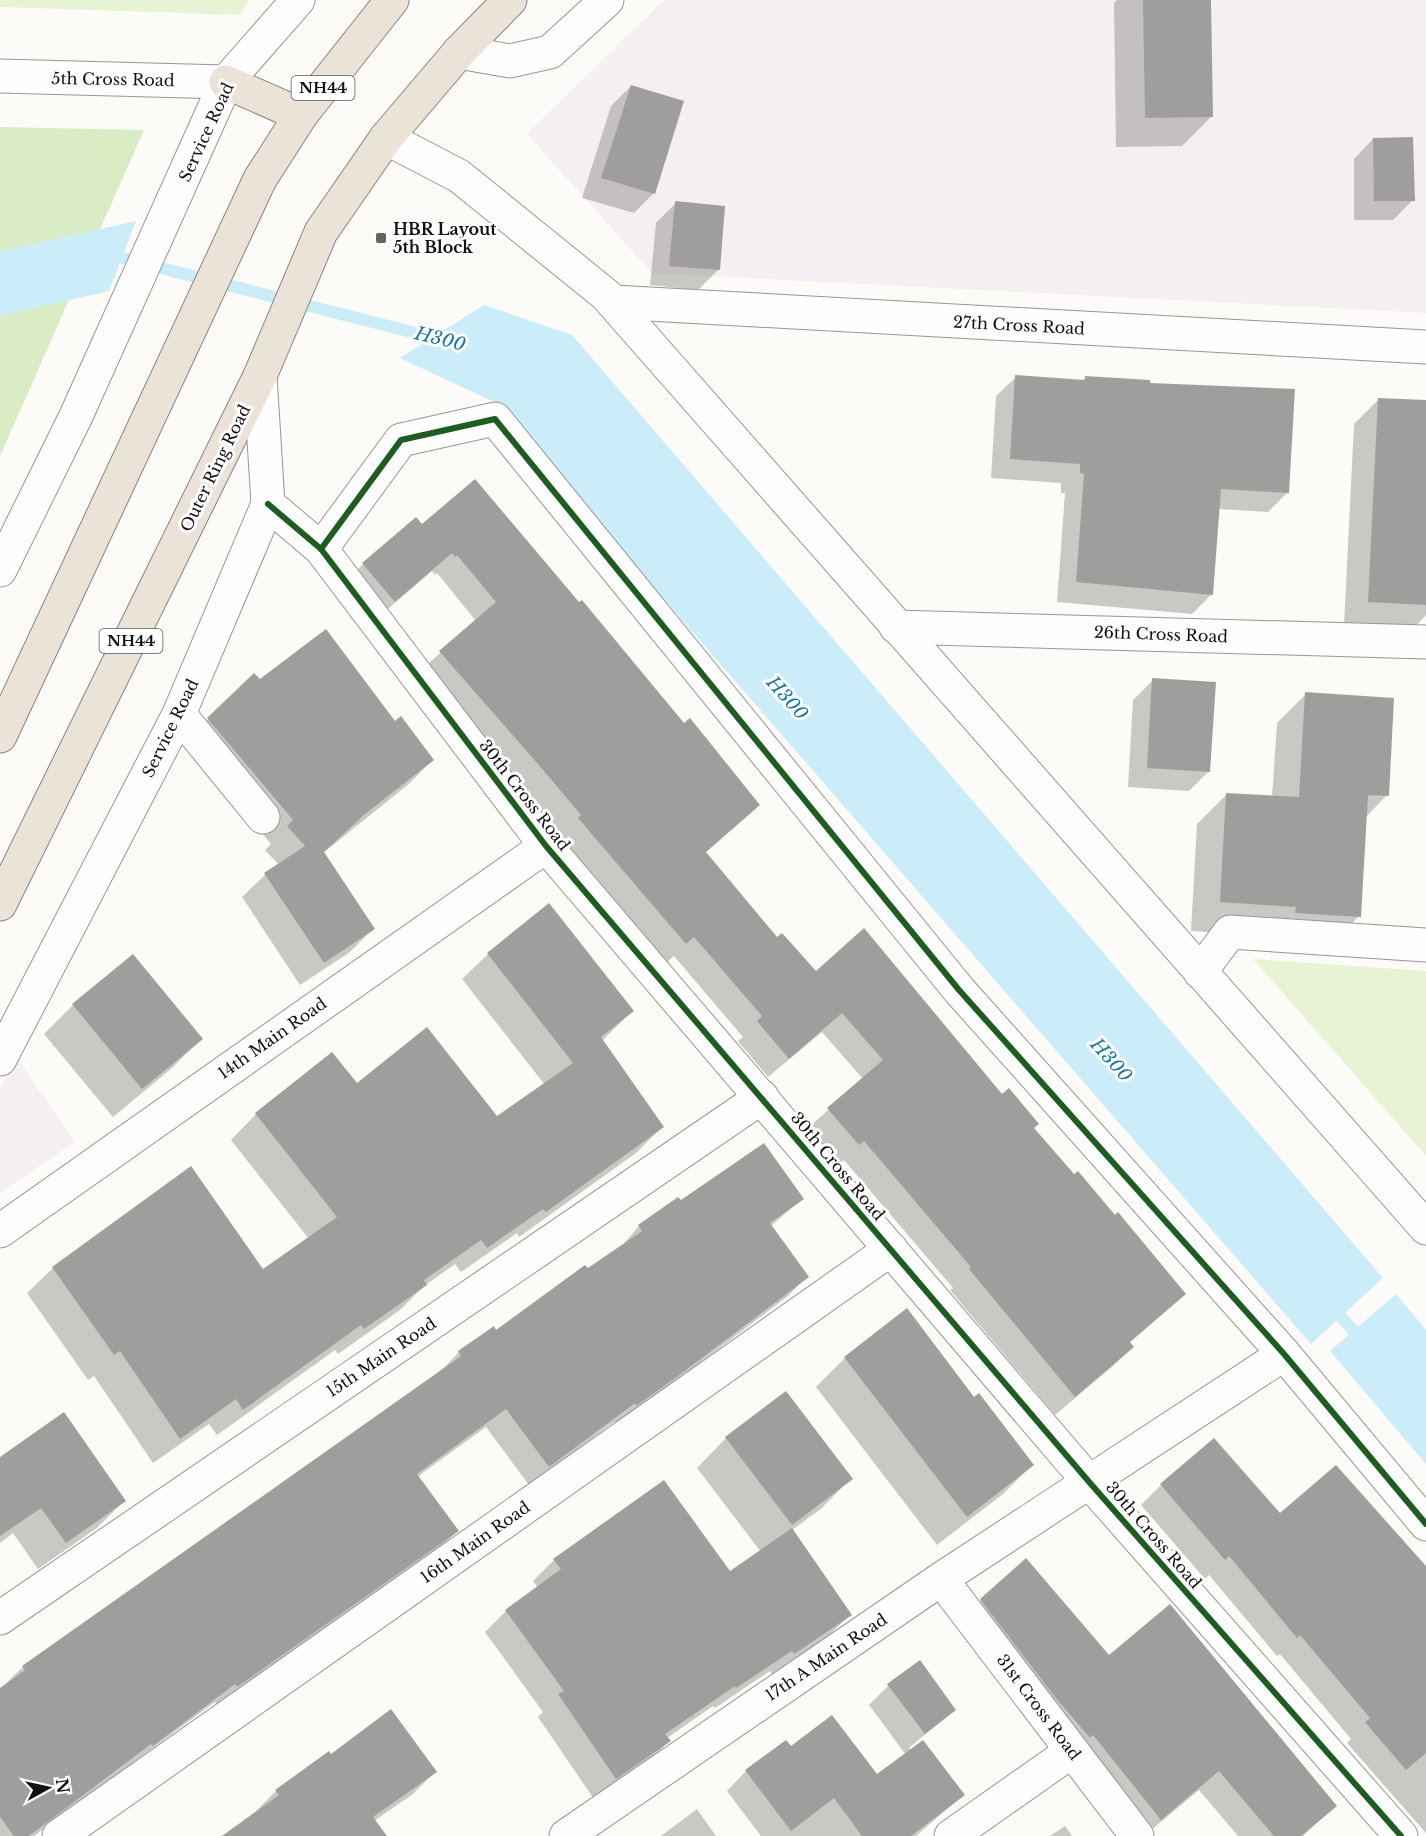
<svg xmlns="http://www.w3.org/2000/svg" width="1426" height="1836" viewBox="0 0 1426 1836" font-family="'Libre Baskerville',serif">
<rect width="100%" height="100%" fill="#fcfbf7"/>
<g fill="#f4eff3">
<path d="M 664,0 L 1426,0 L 1426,313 L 652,273 L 527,134 Z"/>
<path d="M 18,1060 L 75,1142 L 0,1193 L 0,1088 Z"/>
</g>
<g fill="#e8f3d5">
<path d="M 0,0 L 249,0 L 239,15 L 0,7 Z"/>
<path d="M 1253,959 L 1426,971 L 1426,1156 Z"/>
</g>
<path fill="#d9ecc3" d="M 0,127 L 144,130 L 0,456 Z"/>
<g fill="#cbecf9">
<path d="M 136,221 L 109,291 L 0,316 L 0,251 Z"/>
<path d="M 484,305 L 572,335 L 1383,1278 L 1311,1344 L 492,401 L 400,358 Z"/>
<path d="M 1396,1294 L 1426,1330 L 1426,1464 L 1330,1351 Z"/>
</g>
<g fill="#0003">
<path d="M 1117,0 L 1210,0 L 1211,117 L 1182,146 L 1116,147 L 1114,3 Z"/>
<path d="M 631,86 L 682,102 L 653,194 L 634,213 L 582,198 L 611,106 Z"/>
<path d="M 1373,139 L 1413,200 L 1393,220 L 1354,220 L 1354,159 Z"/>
<path d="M 676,203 L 718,270 L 698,290 L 650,285 L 656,223 Z"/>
<path d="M 1016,377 L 1082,381 L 1086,377 L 1288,492 L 1268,512 L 1218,509 L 1212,594 L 1192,614 L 1057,602 L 1065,493 L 1061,493 L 1061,483 L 991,478 L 996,396 Z"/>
<path d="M 1379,399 L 1426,402 L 1426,615 L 1412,630 L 1344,626 L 1354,424 Z"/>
<path d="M 422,526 L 684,726 L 758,805 L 705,853 L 777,939 L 815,973 L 1002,1096 L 1184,1294 L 1129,1343 L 1132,1347 L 1113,1366 L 1055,1415 L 950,1290 L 953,1288 L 844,1160 L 839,1164 L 808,1128 L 863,1079 L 822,1032 L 768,1077 L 738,1041 L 743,1037 L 674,956 L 666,963 L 560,838 L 562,836 L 519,784 L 420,671 L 476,621 L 437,573 L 435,575 L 432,571 L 375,620 L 344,583 L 363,564 Z"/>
<path d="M 254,675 L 259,681 L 395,723 L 432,760 L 410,783 L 323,853 L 373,929 L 350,952 L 300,985 L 242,897 L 265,875 L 279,865 L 265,850 L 271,844 L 185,742 Z"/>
<path d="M 1153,680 L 1209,771 L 1189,791 L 1128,787 L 1133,700 Z"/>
<path d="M 1306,694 L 1387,795 L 1365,818 L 1359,916 L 1330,946 L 1267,936 L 1191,931 L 1197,824 L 1227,794 L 1272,797 L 1277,723 Z"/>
<path d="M 548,905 L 632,1011 L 602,1041 L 662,1127 L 636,1153 L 519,1237 L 517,1233 L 461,1272 L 455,1264 L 423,1287 L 400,1310 L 338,1354 L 335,1350 L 217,1435 L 209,1424 L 153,1463 L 94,1376 L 88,1380 L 27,1293 L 53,1268 L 262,1271 L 309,1239 L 231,1140 L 256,1114 L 357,1086 L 497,1118 L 545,1085 L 462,979 L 488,954 Z"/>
<path d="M 73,1005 L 201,1039 L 172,1068 L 113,1117 L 44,1034 Z"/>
<path d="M 802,1199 L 771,1226 L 807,1276 L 788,1296 L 656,1396 L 616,1424 L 614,1422 L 529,1485 L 486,1427 L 417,1477 L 457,1531 L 437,1551 L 217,1706 L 215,1702 L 34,1836 L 0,1836 L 0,1689 L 23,1667 L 440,1372 L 459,1352 L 496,1332 L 621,1247 L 639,1226 L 680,1203 Z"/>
<path d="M 845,1358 L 974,1399 L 1032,1465 L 1003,1494 L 937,1545 L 816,1387 Z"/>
<path d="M 786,1393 L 851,1478 L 822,1508 L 792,1530 L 850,1615 L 828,1636 L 772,1674 L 770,1671 L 715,1708 L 713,1706 L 667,1738 L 669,1741 L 648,1763 L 594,1799 L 538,1717 L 543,1712 L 485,1632 L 506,1611 L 538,1588 L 533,1581 L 554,1560 L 730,1573 L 761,1552 L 697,1468 L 726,1438 Z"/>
<path d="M 0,1459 L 124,1501 L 97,1528 L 38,1569 L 13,1533 L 0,1543 Z"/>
<path d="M 1161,1485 L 1280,1515 L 1426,1568 L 1426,1833 L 1347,1743 L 1351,1739 L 1280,1654 L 1277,1656 L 1209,1575 L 1205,1579 L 1141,1505 Z"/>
<path d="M 981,1600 L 1109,1657 L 1335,1806 L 1303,1836 L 1238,1836 L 1199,1790 L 1144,1836 L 961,1620 Z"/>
<path d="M 888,1686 L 954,1710 L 909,1748 L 963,1795 L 916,1836 L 761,1836 L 727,1791 L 746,1771 L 791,1748 L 877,1776 L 906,1755 L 869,1705 Z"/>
<path d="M 331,1756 L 435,1772 L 413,1794 L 374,1821 L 385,1836 L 225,1836 L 254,1813 L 276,1791 Z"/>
<path d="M 697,1809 L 716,1836 L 661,1836 Z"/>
<path d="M 1065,1826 L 1072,1836 L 1050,1836 Z"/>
</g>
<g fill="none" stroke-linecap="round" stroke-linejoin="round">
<g stroke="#cbecf9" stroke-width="12">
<path d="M 106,254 L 447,341"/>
<path d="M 1331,1306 L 1364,1342"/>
</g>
</g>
<g fill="#a09e9c">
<path d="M 1143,0 L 1211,0 L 1213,117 L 1145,118 Z"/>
<path d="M 631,85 L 684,101 L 655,194 L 601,178 Z"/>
<path d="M 1413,137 L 1415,201 L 1374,201 L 1373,138 Z"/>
<path d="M 675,201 L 725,206 L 720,270 L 669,266 Z"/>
<path d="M 1015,375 L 1085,380 L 1085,376 L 1150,380 L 1150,383 L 1295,389 L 1289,493 L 1221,489 L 1213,595 L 1076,582 L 1084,474 L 1080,473 L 1080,464 L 1010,459 Z"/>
<path d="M 1378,398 L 1426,400 L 1426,605 L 1368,602 Z"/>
<path d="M 475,479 L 579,602 L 582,600 L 684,723 L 690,718 L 760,805 L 706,852 L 777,937 L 782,933 L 816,971 L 864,928 L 1002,1094 L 1009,1088 L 1039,1124 L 1034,1128 L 1074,1174 L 1078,1171 L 1115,1215 L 1118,1212 L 1186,1294 L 1130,1342 L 1134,1347 L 1075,1397 L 969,1269 L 971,1267 L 864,1141 L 859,1145 L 827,1108 L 883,1060 L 842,1013 L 789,1059 L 757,1021 L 762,1016 L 694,937 L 686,944 L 578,818 L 581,815 L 538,764 L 439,651 L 496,602 L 457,555 L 455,557 L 452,553 L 395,602 L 362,563 L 416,517 L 422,524 Z"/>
<path d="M 326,629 L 395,721 L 401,716 L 434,760 L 365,814 L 324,852 L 375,929 L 324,963 L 264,873 L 305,846 L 287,826 L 293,820 L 207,718 L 254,673 L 260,679 Z"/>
<path d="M 1152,678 L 1216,682 L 1210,772 L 1147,768 Z"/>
<path d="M 1305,692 L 1394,698 L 1389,796 L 1368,795 L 1361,917 L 1295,913 L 1296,907 L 1220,902 L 1226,793 L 1299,797 Z"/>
<path d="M 549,903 L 634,1011 L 601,1037 L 664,1127 L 546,1212 L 543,1209 L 487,1248 L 481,1240 L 424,1280 L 427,1285 L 364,1329 L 361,1325 L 243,1410 L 236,1399 L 180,1439 L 120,1351 L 114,1355 L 52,1267 L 191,1166 L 263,1269 L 337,1217 L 255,1113 L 332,1052 L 357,1083 L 427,1027 L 497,1116 L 573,1063 L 487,953 Z"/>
<path d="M 133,954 L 203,1039 L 142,1089 L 72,1004 Z"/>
<path d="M 764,1143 L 804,1199 L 770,1223 L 809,1277 L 678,1376 L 636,1406 L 635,1403 L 549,1467 L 506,1409 L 417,1474 L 459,1531 L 237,1687 L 235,1684 L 153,1746 L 151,1744 L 29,1836 L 14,1836 L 0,1817 L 0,1688 L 25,1670 L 22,1666 L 461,1356 L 458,1351 L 494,1326 L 496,1330 L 585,1265 L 588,1268 L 642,1231 L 638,1225 L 678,1197 L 681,1200 Z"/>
<path d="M 907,1308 L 974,1397 L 979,1393 L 1034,1465 L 967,1517 L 844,1357 Z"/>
<path d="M 786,1391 L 853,1479 L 792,1525 L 725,1437 Z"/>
<path d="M 64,1412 L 126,1501 L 66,1543 L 41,1508 L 0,1536 L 0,1457 Z"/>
<path d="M 1214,1438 L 1280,1513 L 1336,1465 L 1426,1566 L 1426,1753 L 1406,1770 L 1365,1722 L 1370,1718 L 1300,1635 L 1297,1638 L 1229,1556 L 1225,1560 L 1160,1484 Z"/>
<path d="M 664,1480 L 730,1571 L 792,1528 L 852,1615 L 794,1654 L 792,1651 L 736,1688 L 735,1686 L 665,1734 L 671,1741 L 616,1779 L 558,1694 L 564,1691 L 505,1610 L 561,1569 L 553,1559 Z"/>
<path d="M 1026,1558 L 1109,1655 L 1170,1604 L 1337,1806 L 1301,1836 L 1274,1836 L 1219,1771 L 1161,1820 L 1093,1735 L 1090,1738 L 1055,1697 L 980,1599 Z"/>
<path d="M 920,1660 L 956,1710 L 925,1734 L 887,1684 Z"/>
<path d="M 391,1709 L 437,1772 L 373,1817 L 387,1836 L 222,1836 L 279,1795 L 275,1790 L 329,1751 L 331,1754 Z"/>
<path d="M 832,1715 L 877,1774 L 923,1740 L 965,1795 L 911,1836 L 862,1836 L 834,1798 L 791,1831 L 745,1770 L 786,1740 L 791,1746 Z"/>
</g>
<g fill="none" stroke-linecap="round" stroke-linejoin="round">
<g stroke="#979695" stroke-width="35">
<g id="minor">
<path d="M 0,76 L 226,82"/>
<path d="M 613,302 L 1426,347"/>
<path d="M 268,504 L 321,549 L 546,846 L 1090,1483 L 1401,1836"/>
<path d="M 321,549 L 401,440 L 495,419 L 959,990 L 1284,1354 L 1426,1524"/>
<path d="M 896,627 L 1426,642"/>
<path d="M 179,714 L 263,817"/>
<path d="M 1200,972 L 1230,932 L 1426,945"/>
<path d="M 0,1231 L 546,846"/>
<path d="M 941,1579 L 1137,1836"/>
<path d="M 0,1618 L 762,1097"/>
<path d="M 59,1836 L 891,1249"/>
<path d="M 566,1836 L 941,1579 L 1284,1354"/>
<path d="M 951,1836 L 1072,1751"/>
</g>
</g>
<g stroke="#979695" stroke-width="35">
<g id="tertiary">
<path d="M 459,52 L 510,61 L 550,52 L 607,0"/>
<path d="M 386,138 L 459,176 L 606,295 L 1426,1228"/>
<path d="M 0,570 L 76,416 L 226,82 L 298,0"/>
<path d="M 0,1059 L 179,714 L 268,504 L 260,376"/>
</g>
</g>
<g stroke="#848482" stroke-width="35">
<g id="trunk">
<path d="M 226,82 L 301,115"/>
<path d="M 0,736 L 260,179 L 301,115 L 392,0"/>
<path d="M 0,904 L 260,376 L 321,232 L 386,138 L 459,52 L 510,0"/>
</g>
</g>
<use href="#minor" stroke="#fffefe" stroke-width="33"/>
<use href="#tertiary" stroke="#fffefe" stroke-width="33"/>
<use href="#trunk" stroke="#ece3d8" stroke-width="33"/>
<g stroke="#fff" stroke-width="10">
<g id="cycleway">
<path d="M 268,504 L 321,549 L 546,846 L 1090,1483 L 1401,1836"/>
<path d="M 321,549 L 401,440 L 495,419 L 959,990 L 1284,1354 L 1426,1524"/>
</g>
</g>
<use href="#cycleway" stroke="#1b5e20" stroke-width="6"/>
</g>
<rect fill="#636362" stroke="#fff" stroke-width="2" x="375" y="232" width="12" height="12" rx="3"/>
<g text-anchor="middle" stroke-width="6" stroke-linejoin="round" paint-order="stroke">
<g fill="#fff" stroke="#585858" stroke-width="1.5">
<rect x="291.5" y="76" width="63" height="24" rx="4.5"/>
<rect x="99.5" y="629" width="63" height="24" rx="4.5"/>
</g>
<g font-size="15" font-weight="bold" fill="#111">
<text x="323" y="93">NH44</text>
<text x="131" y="646">NH44</text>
</g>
<g font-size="16" fill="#111" stroke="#fff">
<text transform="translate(113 79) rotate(1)" y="6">5th Cross Road</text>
<text transform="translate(206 132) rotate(-65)" y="6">Service Road</text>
<text transform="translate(1019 325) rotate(3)" y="6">27th Cross Road</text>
<text transform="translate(215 468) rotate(-64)" y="6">Outer Ring Road</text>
<text transform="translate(1161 634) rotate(2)" y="6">26th Cross Road</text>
<text transform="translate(170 728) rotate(-64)" y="6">Service Road</text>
<text transform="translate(525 795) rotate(52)" y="6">30th Cross Road</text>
<text transform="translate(272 1038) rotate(-35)" y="6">14th Main Road</text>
<text transform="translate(838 1166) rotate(50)" y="6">30th Cross Road</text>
<text transform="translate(381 1357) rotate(-34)" y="6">15th Main Road</text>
<text transform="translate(1154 1535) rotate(49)" y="6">30th Cross Road</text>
<text transform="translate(475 1542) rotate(-35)" y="6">16th Main Road</text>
<text transform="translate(826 1657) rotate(-34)" y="6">17th A Main Road</text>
<text transform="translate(1039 1707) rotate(53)" y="6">31st Cross Road</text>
</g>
<g font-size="16" font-weight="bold" fill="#111" stroke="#fff" text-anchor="start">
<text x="393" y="235">HBR Layout<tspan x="393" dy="18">5th Block</tspan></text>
</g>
<g font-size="18" font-style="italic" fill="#1174ac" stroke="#fff">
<text transform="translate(440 339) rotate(14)" y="6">H300</text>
<text transform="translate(787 698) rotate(48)" y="6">H300</text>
<text transform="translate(1111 1060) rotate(48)" y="6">H300</text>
</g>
</g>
<g transform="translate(48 1788) rotate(82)" stroke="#ffffff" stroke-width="4.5" paint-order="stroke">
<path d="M0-4.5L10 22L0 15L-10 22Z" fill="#111111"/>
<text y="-9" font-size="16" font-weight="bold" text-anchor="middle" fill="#111111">N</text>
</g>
</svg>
